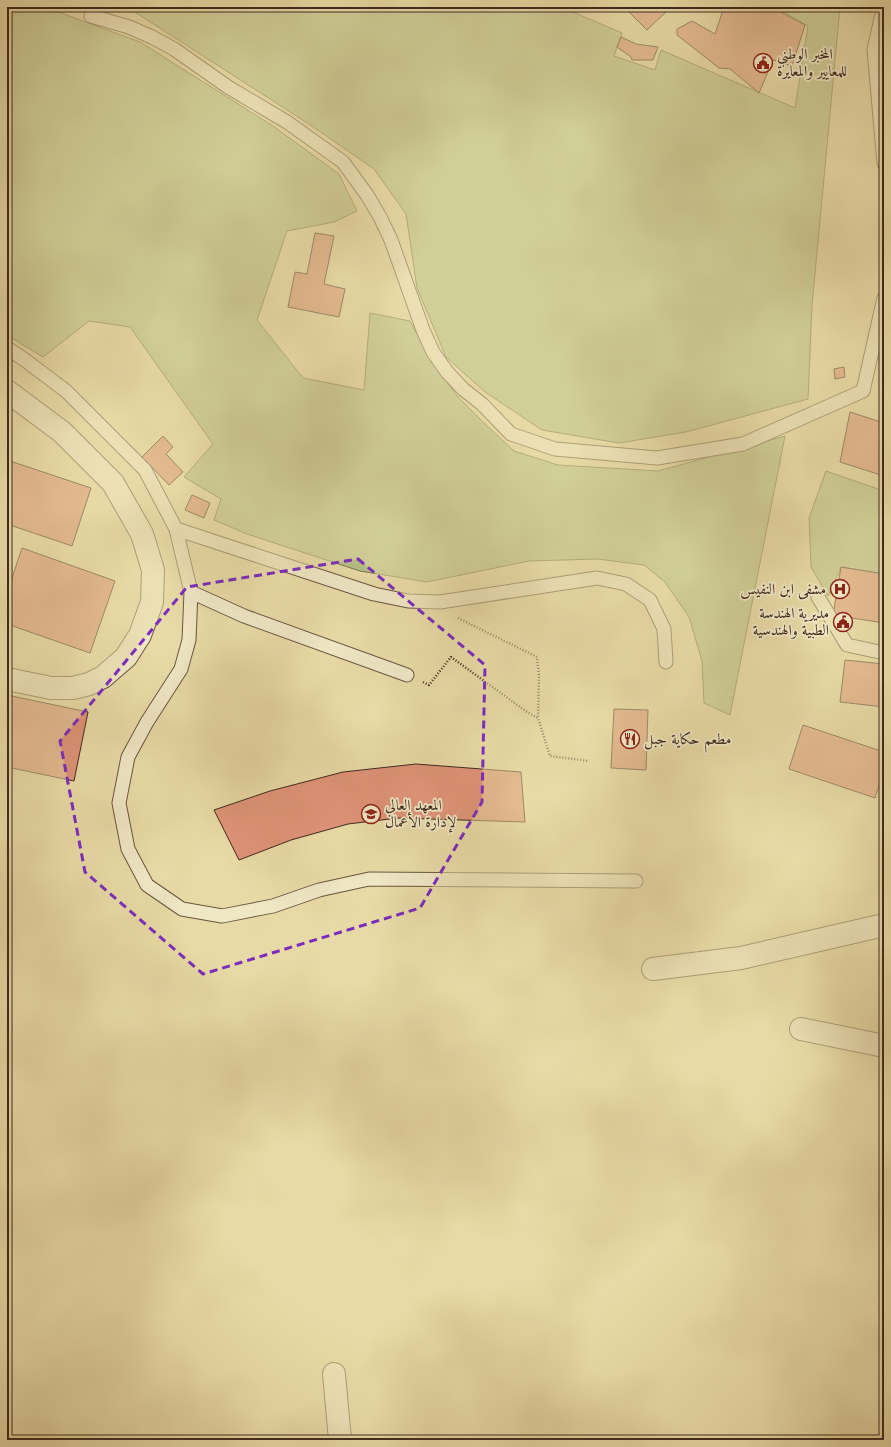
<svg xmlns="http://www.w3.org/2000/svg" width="891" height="1447" viewBox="0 0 891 1447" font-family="'Old Standard TT',Amiri,serif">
<rect width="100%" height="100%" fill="#e8daa6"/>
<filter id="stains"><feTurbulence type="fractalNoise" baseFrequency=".005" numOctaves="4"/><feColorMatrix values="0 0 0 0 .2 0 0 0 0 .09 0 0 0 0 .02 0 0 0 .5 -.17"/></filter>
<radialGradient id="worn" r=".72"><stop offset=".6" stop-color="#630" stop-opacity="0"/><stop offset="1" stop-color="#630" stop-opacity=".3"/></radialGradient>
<g fill="#b5c087" stroke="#7a7552">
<path d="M 7,7 L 53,7 L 53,10 L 140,42 L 273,126 L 339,174 L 357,211 L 334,222 L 287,231 L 257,320 L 303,378 L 364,390 L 370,313 L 410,321 L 426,351 L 457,396 L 483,422 L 514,451 L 558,465 L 658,471 L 785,436 L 730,715 L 704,703 L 702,661 L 689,617 L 665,582 L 644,565 L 598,559 L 529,561 L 427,582 L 360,571 L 247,534 L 214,520 L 221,499 L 184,477 L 213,444 L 130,327 L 89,321 L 43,357 L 7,335 Z"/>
<path d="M 127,7 L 561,7 L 622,33 L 614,56 L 655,70 L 661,50 L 795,108 L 808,26 L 775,7 L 840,7 L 812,306 L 808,399 L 686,432 L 619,443 L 542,430 L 485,392 L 446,357 L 417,288 L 406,214 L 374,169 L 312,126 Z"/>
<path d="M 826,471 L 884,491 L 884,574 L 841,567 L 828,596 L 811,567 L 809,518 Z"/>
</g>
<g fill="#df9378" stroke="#3e2a1e">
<path d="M 624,7 L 671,7 L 647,30 Z"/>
<path d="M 724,7 L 771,7 L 805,25 L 792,66 L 773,60 L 759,93 L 730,69 L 719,68 L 677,35 L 677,29 L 692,21 L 715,34 Z"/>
<path d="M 621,37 L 636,44 L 658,47 L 653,60 L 632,60 L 631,57 L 617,47 Z"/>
<path d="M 315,233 L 334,236 L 324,284 L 345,289 L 339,317 L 288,307 L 295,272 L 307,274 Z"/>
<path d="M 844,367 L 845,377 L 835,379 L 834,369 Z"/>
<path d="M 850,412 L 884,423 L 884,476 L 840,462 Z"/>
<path d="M 163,436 L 173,447 L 166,454 L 183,472 L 169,485 L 142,457 Z"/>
<path d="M 7,460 L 91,488 L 72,546 L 7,524 Z"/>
<path d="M 192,495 L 210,503 L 204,518 L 185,510 Z"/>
<path d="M 22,548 L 115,581 L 90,653 L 7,624 L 7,593 Z"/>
<path d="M 841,567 L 884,574 L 884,623 L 833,615 Z"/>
<path d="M 845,660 L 884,664 L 884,707 L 840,702 Z"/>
<path d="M 7,695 L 88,712 L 74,781 L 7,767 Z"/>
<path d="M 614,709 L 648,710 L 646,770 L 611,768 Z"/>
<path d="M 803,725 L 884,752 L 884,770 L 875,798 L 789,769 Z"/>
<path d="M 416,764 L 521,772 L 525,822 L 398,818 L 348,824 L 291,840 L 239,860 L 214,810 L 270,791 L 343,772 Z"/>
</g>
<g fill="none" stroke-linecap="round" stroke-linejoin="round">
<g stroke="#685640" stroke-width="15">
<g id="service">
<path d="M 884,9 L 881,18 L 874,50 L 884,163"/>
<path d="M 91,16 L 129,27 L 152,37 L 174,49 L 228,87 L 287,122 L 343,162 L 367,195 L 380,217 L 391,240 L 423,330 L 433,352 L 447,372 L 463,389 L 482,404 L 511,434 L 555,449 L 657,458 L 743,444 L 863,391 L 884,298"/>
<path d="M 7,348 L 25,360 L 66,391 L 145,470 L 176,529 L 191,592 L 189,640 L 181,669 L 147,722 L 128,757 L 119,803 L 128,849 L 147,885 L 182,909 L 222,916 L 273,906 L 319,890 L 369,879 L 636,881"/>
<path d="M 176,529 L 374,594 L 408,601 L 440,602 L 597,578 L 626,584 L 650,600 L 664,629 L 666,662"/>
<path d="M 191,592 L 244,616 L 407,675"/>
<path d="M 818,597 L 847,645 L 884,653"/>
</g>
</g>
<g stroke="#685640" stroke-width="24">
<g id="minor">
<path d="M 7,391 L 62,432 L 113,483 L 142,534 L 153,570 L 152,602 L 140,635 L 126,657 L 103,677 L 89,684 L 73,688 L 51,688 L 7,679"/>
<path d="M 653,969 L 741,958 L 884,925"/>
<path d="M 801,1029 L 884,1046"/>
<path d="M 334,1374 L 340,1440"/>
</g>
</g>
<g stroke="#3e2a1e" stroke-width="2.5" stroke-dasharray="1 2" stroke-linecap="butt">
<path d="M 458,618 L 537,657 L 539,676 L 538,718"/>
<path d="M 423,682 L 429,685 L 451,657 L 527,712 L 538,718 L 550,756 L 589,761"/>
</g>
<use href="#service" stroke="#f0e7c5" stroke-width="13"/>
<use href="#minor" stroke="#f0e7c5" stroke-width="22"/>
</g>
<path d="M0 0H891V1447H0ZM 358,559 L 485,665 L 482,802 L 420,908 L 203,974 L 85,872 L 60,741 L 187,587 Z" fill="#e8daa6" fill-opacity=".55" fill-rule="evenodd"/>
<path fill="none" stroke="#7b2cbf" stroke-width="3" stroke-dasharray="8 5" stroke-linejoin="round" d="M 358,559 L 485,665 L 482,802 L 420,908 L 203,974 L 85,872 L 60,741 L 187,587 Z"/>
<defs>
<g id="civic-ring" transform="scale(1)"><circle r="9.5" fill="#f0e7c5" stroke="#8f2418" stroke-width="1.5"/><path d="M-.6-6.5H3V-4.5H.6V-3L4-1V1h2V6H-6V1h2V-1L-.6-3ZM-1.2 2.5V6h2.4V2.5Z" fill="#8f2418"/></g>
<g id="hospital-ring" transform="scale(1)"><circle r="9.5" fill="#f0e7c5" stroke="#8f2418" stroke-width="1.5"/><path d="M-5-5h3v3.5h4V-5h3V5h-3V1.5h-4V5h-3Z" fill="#8f2418"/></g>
<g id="restaurant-ring" transform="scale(1)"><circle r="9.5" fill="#f0e7c5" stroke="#8f2418" stroke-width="1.5"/><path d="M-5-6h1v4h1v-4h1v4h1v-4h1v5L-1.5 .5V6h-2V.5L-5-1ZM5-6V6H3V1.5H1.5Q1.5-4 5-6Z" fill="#8f2418"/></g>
<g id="university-ring" transform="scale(1)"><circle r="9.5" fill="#f0e7c5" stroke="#8f2418" stroke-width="1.5"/><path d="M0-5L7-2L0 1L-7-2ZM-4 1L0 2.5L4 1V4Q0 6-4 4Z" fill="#8f2418"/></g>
</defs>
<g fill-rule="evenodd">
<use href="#civic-ring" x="763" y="63"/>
<use href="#hospital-ring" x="840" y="589"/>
<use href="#civic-ring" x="843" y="622"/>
<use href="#restaurant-ring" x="630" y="739"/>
<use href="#university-ring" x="371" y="814"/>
</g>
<g text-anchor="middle" stroke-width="3.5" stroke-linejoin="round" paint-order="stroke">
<g font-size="15" fill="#3e2a1e" stroke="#f0e7c5" text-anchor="start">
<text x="777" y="59">المخبر الوطني<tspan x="777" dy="17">للمعايير والمعايرة</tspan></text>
<text x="826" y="594" text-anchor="end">مشفى ابن النفيس</text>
<text x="829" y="618" text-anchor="end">مديرية الهندسة<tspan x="829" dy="17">الطبية والهندسية</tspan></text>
<text x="644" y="744">مطعم حكاية جبل</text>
<text x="385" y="810">المعهد العالي<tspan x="385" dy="17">لإدارة الأعمال</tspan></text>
</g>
</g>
<rect width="891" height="1447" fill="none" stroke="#e8daa6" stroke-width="24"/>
<rect x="8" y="8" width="875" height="1431" fill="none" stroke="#3e2a1e" stroke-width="2"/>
<rect x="12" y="12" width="867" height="1423" fill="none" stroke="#3e2a1e"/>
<rect width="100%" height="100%" filter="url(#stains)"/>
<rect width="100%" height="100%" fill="url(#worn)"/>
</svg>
